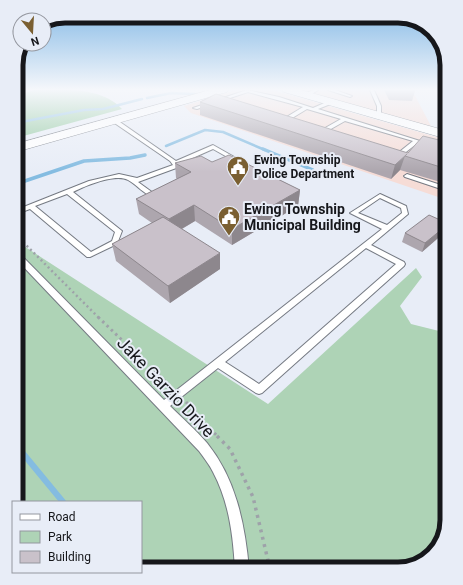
<svg xmlns="http://www.w3.org/2000/svg" width="463" height="585" viewBox="0 0 463 585" font-family="Roboto,sans-serif">
<rect width="100%" height="100%" fill="#e8edf7"/>
<g fill="#f6dcd6">
<path d="M 235,90 L 273,90 L 447,140 L 447,200 L 191,113 L 184,106 Z"/>
<path d="M 299,90 L 412,90 L 432,128 Z"/>
</g>
<path fill="#aed3b6" d="M 16,241 L 268,404 L 416,268 L 422,277 L 400,306 L 411,324 L 447,333 L 447,521 L 441,544 L 425,561 L 399,569 L 141,569 L 141,502 L 16,502 Z"/>
<path fill="#95caa2" d="M 34,90 C 62,90 101,86 122,109 L 16,138 L 16,96 Z"/>
<g fill="none" stroke-linecap="round" stroke-linejoin="round">
<g stroke="#84bce1" stroke-width="2.5">
<path d="M 147,98 L 171,93 L 195,94"/>
<path d="M 16,128 L 26,121 L 84,110 L 103,109 L 142,99"/>
<path d="M 438,129 L 447,129"/>
<path d="M 166,146 L 205,130 L 223,132 L 265,150"/>
</g>
<g stroke="#84bce1" stroke-width="3.5">
<path d="M 263,149 L 313,170"/>
<path d="M 16,184 L 84,161 L 130,158 L 145,155"/>
</g>
<path stroke="#84bce1" stroke-width="6" d="M 16,445 L 63,502"/>
<g stroke="#757a83" stroke-width="2">
<g id="lane">
<path d="M 247,90 L 279,97 L 313,108 L 329,101 L 333,101 L 333,103 L 318,109 L 420,141 L 397,159 L 393,159 L 393,157 L 413,141 L 345,121 L 322,134 L 318,134 L 318,132 L 341,119 L 307,109 L 284,123 L 280,123 L 280,121 L 303,107 L 248,92 L 197,109 L 193,108 Z"/>
<path d="M 313,90 L 318,90 L 309,96 L 305,96 L 305,94 Z"/>
<path d="M 328,90 L 335,90 L 352,96 L 350,97 Z"/>
<path d="M 370,90 L 374,90 L 381,106 L 381,117 L 377,116 L 377,106 Z"/>
<path d="M 113,120 L 117,120 L 176,161 L 213,145 L 236,158 L 231,161 L 227,161 L 226,160 L 229,158 L 213,149 L 179,164 L 179,167 L 138,182 L 156,195 L 157,196 L 154,198 C 144,194 137,185 128,180 C 115,173 85,186 73,192 L 122,231 L 117,244 L 90,257 L 87,257 L 30,209 L 16,214 L 16,210 L 89,181 L 119,174 L 137,178 L 173,165 L 170,161 L 113,122 ZM 67,194 L 115,232 L 112,241 L 91,252 L 35,206 Z"/>
<path d="M 407,174 L 447,187 L 447,191 L 405,177 L 404,176 Z"/>
<path d="M 380,194 L 406,206 L 408,214 L 371,245 L 404,262 L 405,264 L 404,266 L 262,393 L 259,394 L 256,393 L 218,368 L 170,406 C 182,418 196,430 207,443 C 236,479 245,524 249,569 L 235,569 C 233,535 229,502 213,472 C 209,464 204,458 199,451 L 16,259 L 16,253 L 19,253 L 164,400 L 382,229 L 350,213 ZM 380,198 L 401,208 L 402,213 L 387,225 L 358,213 ZM 366,248 L 396,264 L 259,384 L 225,362 Z"/>
</g>
</g>
<g stroke="#757a83" stroke-width="1">
<g id="secondary">
<path d="M 210,90 L 229,90 L 227,92 L 16,152 L 16,144 Z"/>
<path d="M 282,90 L 301,90 L 447,131 L 447,139 L 284,92 Z"/>
</g>
</g>
<path stroke="#9ea2a9" stroke-width="2.5" stroke-dasharray="2 3" stroke-linecap="butt" d="M 16,235 L 99,318"/>
<g stroke="#9ea2a9" stroke-width="3" stroke-dasharray="2.5 3.5" stroke-linecap="butt">
<path d="M 98,317 L 171,387"/>
<path d="M 186,402 L 218,437"/>
</g>
<path stroke="#9ea2a9" stroke-width="3.5" stroke-dasharray="3 4.5" stroke-linecap="butt" d="M 217,436 L 230,449 L 253,497 L 270,569"/>
<use href="#lane" fill="#fff" fill-rule="evenodd"/>
<use href="#secondary" fill="#fff" fill-rule="evenodd"/>
<g stroke="#585b61" stroke-width="3">
<path id="rail" d="M 439,90 L 447,102"/>
</g>
<use href="#rail" stroke="#e8edf7" stroke-width="2" stroke-dasharray="5.5" stroke-linecap="butt"/>
</g>
<g fill="#ada6ae">
<path d="M 384,90 L 415,90 L 415,91 L 412,101 L 389,100 Z"/>
<path d="M 200,102 L 408,153 L 447,142 L 447,184 L 400,170 L 391,179 L 200,115 Z"/>
<path d="M 212,162 L 300,190 L 298,206 L 232,245 L 195,221 L 182,229 L 220,269 L 170,303 L 116,261 L 112,244 L 152,223 L 139,214 L 136,199 L 177,179 L 176,178 L 175,163 Z"/>
<path d="M 447,223 L 447,227 L 445,232 L 422,252 L 402,242 L 405,233 Z"/>
</g>
<g fill="#8d878d">
<path d="M 405,156 L 400,170 L 391,179 L 395,165 Z"/>
<path d="M 300,190 L 298,206 L 232,245 L 232,229 Z"/>
<path d="M 194,205 L 195,221 L 171,235 L 169,219 Z"/>
<path d="M 447,225 L 447,227 L 445,232 L 422,252 L 425,243 Z"/>
<path d="M 220,253 L 220,269 L 170,303 L 168,286 Z"/>
</g>
<g fill="#c9c1ca" stroke="#8d878d">
<path d="M 216,94 L 408,153 L 423,136 L 447,142 L 447,169 L 405,156 L 407,154 L 395,165 L 200,102 Z"/>
<path d="M 229,155 L 300,190 L 232,229 L 194,205 L 169,219 L 136,199 L 191,172 L 175,163 L 201,156 L 212,162 Z"/>
<path d="M 429,215 L 447,223 L 447,225 L 425,243 L 405,233 Z"/>
<path d="M 163,217 L 220,253 L 168,286 L 112,244 Z"/>
</g>
<linearGradient id="sky" x2="0" y2="1"><stop stop-color="#80b7e5"/><stop offset="0.52" stop-color="#f5f7fb"/><stop offset="1" stop-color="#f5f7fb" stop-opacity="0"/></linearGradient>
<rect width="463" height="172" fill="url(#sky)"/>
<defs>
<g id="civic-pin" transform="scale(1.15)"><path d="M0 17L-7.5 6A9.5 9.5 0 1 1 7.5 6Z" fill="#7a5f31" stroke="#e8edf7"/><path d="M-.6-6.5H3V-4.5H.6V-3L4-1V1h2V6H-6V1h2V-1L-.6-3ZM-1.2 2.5V6h2.4V2.5Z" fill="#fff"/></g>
</defs>
<g fill-rule="evenodd">
<use href="#civic-pin" x="238" y="167"/>
<use href="#civic-pin" x="229" y="217"/>
</g>
<g text-anchor="middle" stroke-width="4" stroke-linejoin="round" paint-order="stroke">
<g font-size="12" font-weight="bold" fill="#16171b" stroke="#e8edf7" text-anchor="start">
<text x="254" y="164">Ewing Township<tspan x="254" dy="14">Police Department</tspan></text>
</g>
<g font-size="14" font-weight="bold" fill="#16171b" stroke="#e8edf7" text-anchor="start">
<text x="244" y="214">Ewing Township<tspan x="244" dy="16">Municipal Building</tspan></text>
</g>
<g font-size="17" fill="#16171b" stroke="#e8edf7">
<text transform="translate(166 387) rotate(46)" y="6">Jake Garzio Drive</text>
</g>
</g>
<path d="M0 0H463V585H0ZM65 23H398A42 42 0 0 1 440 65V520A42 42 0 0 1 398 562H65A42 42 0 0 1 23 520V65A42 42 0 0 1 65 23Z" fill="#e8edf7" fill-rule="evenodd"/>
<path fill="none" stroke="#16171b" stroke-width="5" d="M65 23H398A42 42 0 0 1 440 65V520A42 42 0 0 1 398 562H65A42 42 0 0 1 23 520V65A42 42 0 0 1 65 23Z"/>
<rect x="12" y="501" width="130" height="72" fill="#e8edf7" stroke="#94979f"/>
<rect x="20" y="514" width="20" height="6" fill="#ffffff" stroke="#94979f"/>
<text x="48" y="521" font-size="12" fill="#16171b">Road</text>
<rect x="20" y="531" width="20" height="12" fill="#aed3b6" stroke="#94979f"/>
<text x="48" y="541" font-size="12" fill="#16171b">Park</text>
<rect x="20" y="551" width="20" height="12" fill="#c9c1ca" stroke="#94979f"/>
<text x="48" y="561" font-size="12" fill="#16171b">Building</text>
<g transform="translate(32 32) rotate(162)"><circle r="19" fill="#e8edf7" stroke="#94979f"/>
<path d="M0-3L7 15L0 10L-7 15Z" fill="#7a5f31"/>
<text y="-6" font-size="11" font-weight="bold" text-anchor="middle" fill="#16171b">N</text>
</g>
</svg>
